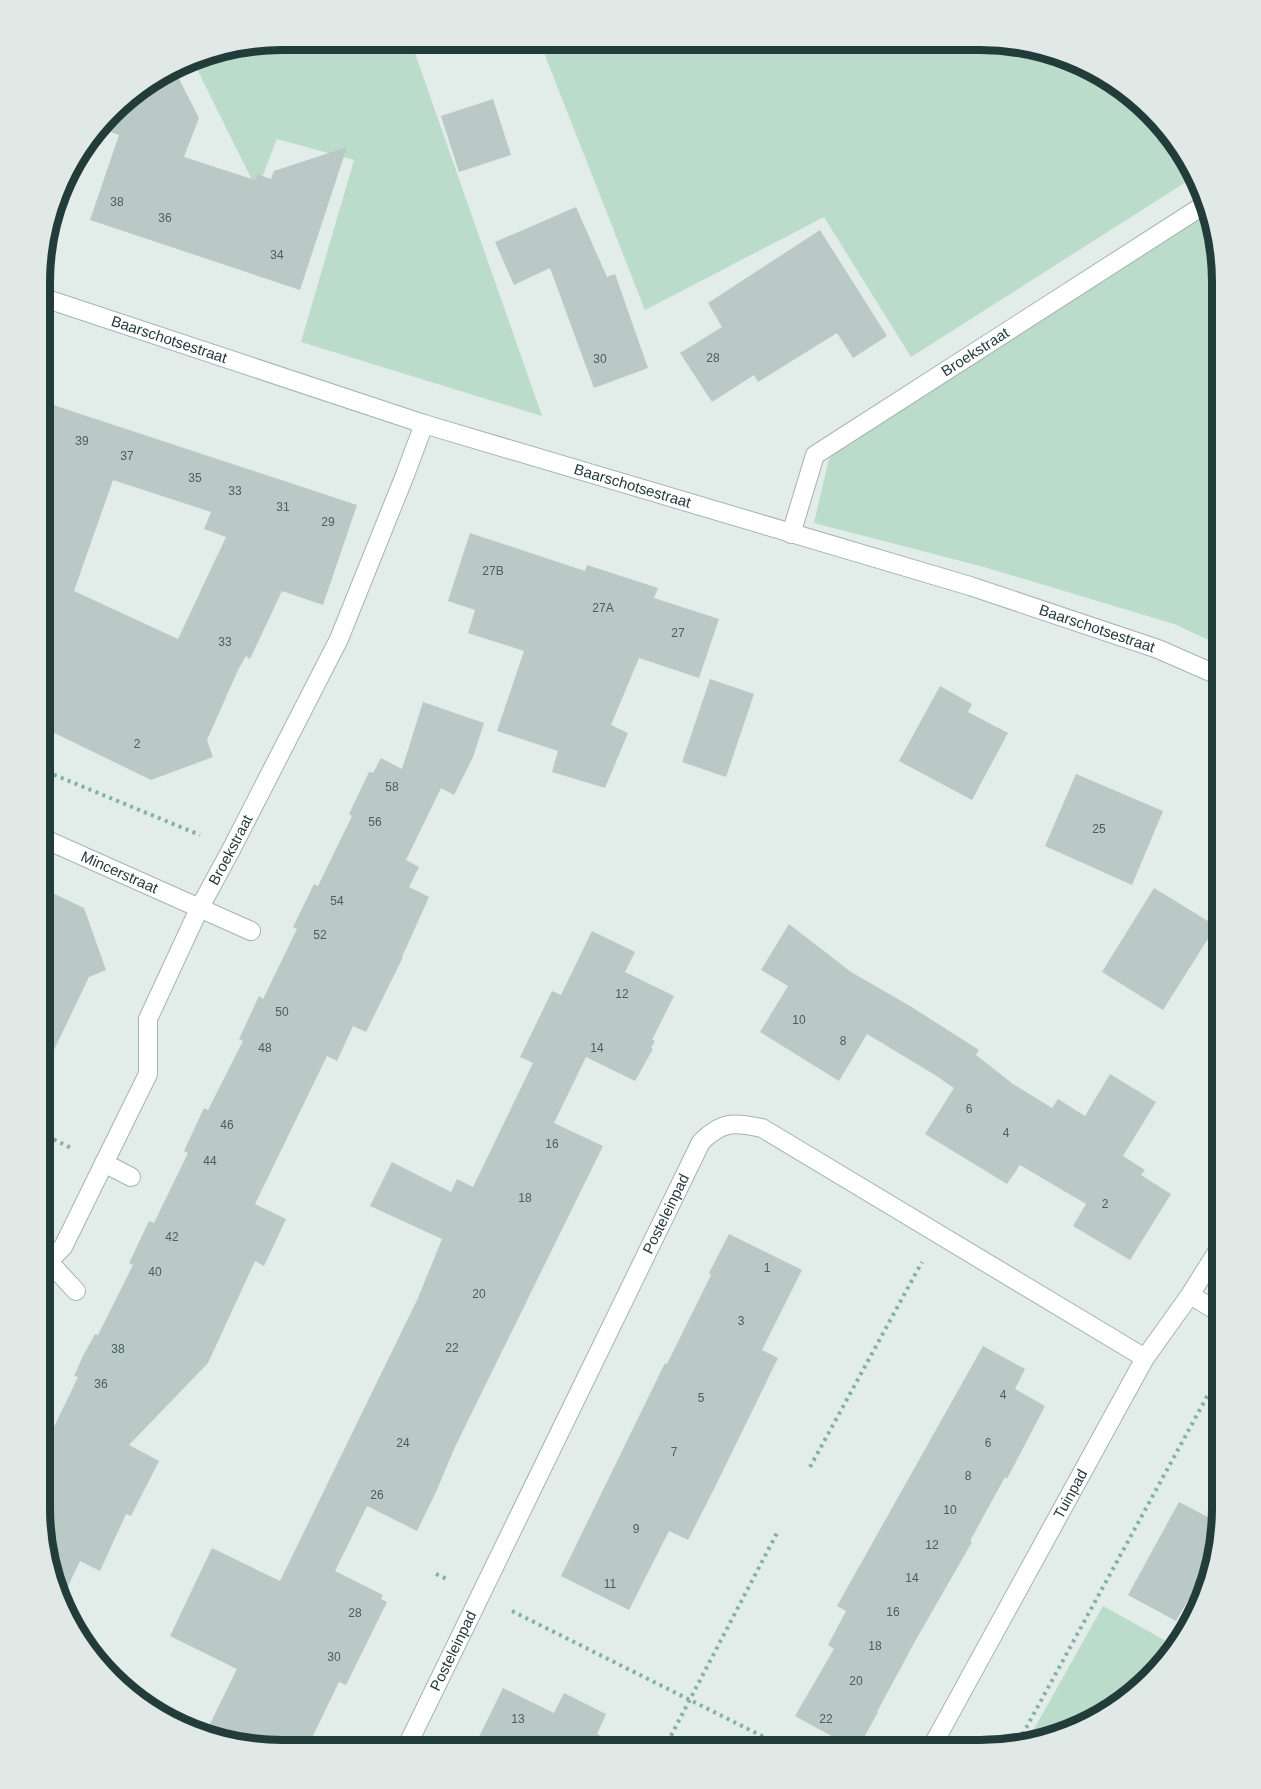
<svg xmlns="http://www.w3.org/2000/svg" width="1261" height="1789" viewBox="0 0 1261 1789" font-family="Helvetica,sans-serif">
<rect width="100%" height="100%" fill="#e2ece9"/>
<g fill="#bbdcca">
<path d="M 282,39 L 410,39 L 542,416 L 301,342 L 354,160 L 277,139 L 257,190 L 192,59 L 203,52 Z"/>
<path d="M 539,40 L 1011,41 L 1072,57 L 1127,89 L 1197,175 L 911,357 L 824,217 L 645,310 Z"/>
<path d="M 1205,210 L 1222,282 L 1222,646 L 1174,624 L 984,567 L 814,523 L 829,459 L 885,408 Z"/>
<path d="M 1103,1606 L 1177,1647 L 1139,1690 L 1086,1725 L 1029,1738 Z"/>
</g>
<g fill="#bac9c6" fill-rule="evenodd">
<path d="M 174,69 L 199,118 L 184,157 L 255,180 L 257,174 L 271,179 L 274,171 L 347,147 L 300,290 L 90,220 L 119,135 L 99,128 L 122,99 Z"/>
<path d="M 493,99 L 511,155 L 459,172 L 441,116 Z"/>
<path d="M 576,207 L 607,277 L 615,274 L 648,368 L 594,388 L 550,268 L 514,285 L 495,242 Z"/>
<path d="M 820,230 L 887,336 L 853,358 L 837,333 L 758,382 L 754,375 L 712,402 L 680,353 L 722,327 L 708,303 Z"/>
<path d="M 41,401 L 357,505 L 323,605 L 282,591 L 250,659 L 246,656 L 238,670 L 207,740 L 213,757 L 151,780 L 40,726 ZM 113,480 L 211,512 L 204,529 L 226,537 L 178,639 L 74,591 Z"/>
<path d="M 470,533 L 585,571 L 587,565 L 658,588 L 654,598 L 719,619 L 699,678 L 639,658 L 611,725 L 628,733 L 605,788 L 552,772 L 558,751 L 497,731 L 524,651 L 468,633 L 475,610 L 448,601 Z"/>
<path d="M 710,679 L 754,694 L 726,777 L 682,762 Z"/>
<path d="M 940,686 L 972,704 L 968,712 L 1008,733 L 972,800 L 899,761 Z"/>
<path d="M 423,702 L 484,723 L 473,757 L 454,795 L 441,788 L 406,860 L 419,867 L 409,887 L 429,897 L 402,957 L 403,957 L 366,1032 L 353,1026 L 337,1061 L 327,1056 L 255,1204 L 286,1219 L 264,1266 L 255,1261 L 208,1363 L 129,1445 L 159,1461 L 131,1516 L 126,1514 L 100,1571 L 80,1561 L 61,1601 L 39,1507 L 39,1458 L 78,1377 L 74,1376 L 83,1356 L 95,1334 L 98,1335 L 133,1265 L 129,1263 L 149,1221 L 154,1223 L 188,1153 L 184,1151 L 204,1108 L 208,1110 L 243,1041 L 239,1039 L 259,996 L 263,999 L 297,929 L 293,927 L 314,884 L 318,886 L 352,816 L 349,814 L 369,772 L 373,773 L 381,758 L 402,769 Z"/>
<path d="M 1076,774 L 1163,811 L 1132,885 L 1045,846 Z"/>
<path d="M 40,887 L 84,908 L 106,970 L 89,977 L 40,1079 Z"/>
<path d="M 1154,888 L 1216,926 L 1163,1010 L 1102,972 Z"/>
<path d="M 789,924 L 851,972 L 910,1006 L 979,1050 L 976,1055 L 1013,1084 L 1052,1108 L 1058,1099 L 1085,1116 L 1110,1074 L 1156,1102 L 1123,1156 L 1145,1170 L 1141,1175 L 1171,1194 L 1130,1260 L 1073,1226 L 1086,1204 L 1020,1165 L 1007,1184 L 925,1134 L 954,1088 L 935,1075 L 867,1034 L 839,1081 L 760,1032 L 788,986 L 761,970 Z"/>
<path d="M 592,931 L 635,952 L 625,972 L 674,996 L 652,1040 L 655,1041 L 651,1048 L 653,1049 L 635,1081 L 586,1057 L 554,1123 L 603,1146 L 454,1449 L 436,1492 L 417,1531 L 367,1506 L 335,1571 L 383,1595 L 381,1599 L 387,1602 L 346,1685 L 339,1682 L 307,1748 L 251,1748 L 204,1736 L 237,1669 L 170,1636 L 212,1548 L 280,1581 L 418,1298 L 442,1239 L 370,1206 L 392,1162 L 451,1192 L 457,1179 L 473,1187 L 533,1063 L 520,1057 L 552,991 L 561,995 Z"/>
<path d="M 729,1234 L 802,1270 L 762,1350 L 778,1358 L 715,1487 L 688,1540 L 669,1531 L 629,1610 L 561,1576 L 665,1363 L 667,1364 L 711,1275 L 709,1273 Z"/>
<path d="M 983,1346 L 1025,1369 L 1015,1389 L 1045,1406 L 1007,1479 L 1005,1477 L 970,1541 L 972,1542 L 913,1645 L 877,1712 L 878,1712 L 857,1750 L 795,1716 L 834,1649 L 828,1645 L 846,1611 L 837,1606 Z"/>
<path d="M 1179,1502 L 1221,1524 L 1209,1586 L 1199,1606 L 1188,1600 L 1176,1621 L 1128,1595 Z"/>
<path d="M 503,1688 L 554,1713 L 564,1693 L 606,1714 L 597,1734 L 628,1749 L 473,1749 Z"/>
</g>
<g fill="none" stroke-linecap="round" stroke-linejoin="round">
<g stroke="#a5b4b1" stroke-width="20">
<g id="minor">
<path id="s1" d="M 41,297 L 424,424 L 970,586 L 1158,649 L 1222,677"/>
<path id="s2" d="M 791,534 L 815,455 L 1204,205"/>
<path id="s3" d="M 40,837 L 251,931"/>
<path d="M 104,1163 L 131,1177"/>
<path d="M 49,1262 L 76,1291"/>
<path id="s4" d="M 39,1271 L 63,1247 L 148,1074 L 148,1019 L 199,909 L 232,848 L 339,639 L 405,475 L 424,424"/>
<path d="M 1190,1295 L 1222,1314"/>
<path id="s5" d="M 406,1748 L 701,1142 C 722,1121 734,1122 762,1128 L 1145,1358"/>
<path id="s6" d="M 930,1750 L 1145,1358 L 1190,1295 L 1222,1244"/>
</g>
</g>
<g stroke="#83afa9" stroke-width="4" stroke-dasharray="3 4.5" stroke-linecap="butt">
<path d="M 40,769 L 200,835"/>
<path d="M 47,1136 L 73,1149"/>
<path d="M 1214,1383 L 1222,1387"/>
<path d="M 810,1467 L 922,1262"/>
<path d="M 436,1574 L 449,1580"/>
<path d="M 512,1611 L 788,1749"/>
<path d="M 1019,1741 L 1222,1369"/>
<path d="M 664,1749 L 777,1533"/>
</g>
<use href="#minor" stroke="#fff" stroke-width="18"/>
</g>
<g text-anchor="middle" stroke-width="6" stroke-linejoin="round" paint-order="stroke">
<g font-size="12" fill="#485f5d">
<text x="117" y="206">38</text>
<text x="165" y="222">36</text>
<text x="277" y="259">34</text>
<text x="713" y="362">28</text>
<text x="600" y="363">30</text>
<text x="82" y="445">39</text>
<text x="127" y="460">37</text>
<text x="195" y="482">35</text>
<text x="235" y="495">33</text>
<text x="283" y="511">31</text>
<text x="328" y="526">29</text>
<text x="493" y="575">27B</text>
<text x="603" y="612">27A</text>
<text x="678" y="637">27</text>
<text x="225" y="646">33</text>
<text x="137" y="748">2</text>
<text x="392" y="791">58</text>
<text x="375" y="826">56</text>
<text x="1099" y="833">25</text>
<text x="337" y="905">54</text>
<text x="320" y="939">52</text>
<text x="622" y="998">12</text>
<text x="282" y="1016">50</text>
<text x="799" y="1024">10</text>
<text x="843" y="1045">8</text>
<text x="265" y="1052">48</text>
<text x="597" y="1052">14</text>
<text x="969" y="1113">6</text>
<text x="227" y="1129">46</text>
<text x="1006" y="1137">4</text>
<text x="552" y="1148">16</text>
<text x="210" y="1165">44</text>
<text x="525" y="1202">18</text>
<text x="1105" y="1208">2</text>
<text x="172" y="1241">42</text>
<text x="767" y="1272">1</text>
<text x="155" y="1276">40</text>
<text x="479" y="1298">20</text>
<text x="741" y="1325">3</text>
<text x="452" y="1352">22</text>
<text x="118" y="1353">38</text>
<text x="101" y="1388">36</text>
<text x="1003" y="1399">4</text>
<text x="701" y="1402">5</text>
<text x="403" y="1447">24</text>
<text x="988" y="1447">6</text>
<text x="674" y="1456">7</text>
<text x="968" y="1480">8</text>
<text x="377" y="1499">26</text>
<text x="950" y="1514">10</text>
<text x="636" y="1533">9</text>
<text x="932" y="1549">12</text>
<text x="912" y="1582">14</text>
<text x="610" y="1588">11</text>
<text x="893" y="1616">16</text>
<text x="355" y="1617">28</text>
<text x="875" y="1650">18</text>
<text x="334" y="1661">30</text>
<text x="856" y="1685">20</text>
<text x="518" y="1723">13</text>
<text x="826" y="1723">22</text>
</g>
<g font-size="15" fill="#223c3a" stroke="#f2f8f6">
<text dy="5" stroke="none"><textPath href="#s1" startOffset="135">Baarschotsestraat</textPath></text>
<text dy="5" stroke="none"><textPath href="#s2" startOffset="273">Broekstraat</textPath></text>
<text dy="5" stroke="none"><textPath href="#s1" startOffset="621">Baarschotsestraat</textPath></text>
<text dy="5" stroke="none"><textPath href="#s1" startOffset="1107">Baarschotsestraat</textPath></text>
<text dy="5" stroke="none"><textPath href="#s4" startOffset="470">Broekstraat</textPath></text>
<text dy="5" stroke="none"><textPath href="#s3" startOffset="87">Mincerstraat</textPath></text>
<text dy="5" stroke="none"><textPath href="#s5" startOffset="594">Posteleinpad</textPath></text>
<text dy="5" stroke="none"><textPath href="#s6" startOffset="292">Tuinpad</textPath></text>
<text dy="5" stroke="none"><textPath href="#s5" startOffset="108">Posteleinpad</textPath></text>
</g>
</g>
<path d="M0 0H1261V1789H0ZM282 50H980A232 232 0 0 1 1212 282V1508A232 232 0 0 1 980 1740H282A232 232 0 0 1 50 1508V282A232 232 0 0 1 282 50Z" fill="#e1e9e7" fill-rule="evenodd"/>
<path fill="none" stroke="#223c3a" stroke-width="8" d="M282 50H980A232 232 0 0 1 1212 282V1508A232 232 0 0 1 980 1740H282A232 232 0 0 1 50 1508V282A232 232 0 0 1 282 50Z"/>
</svg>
